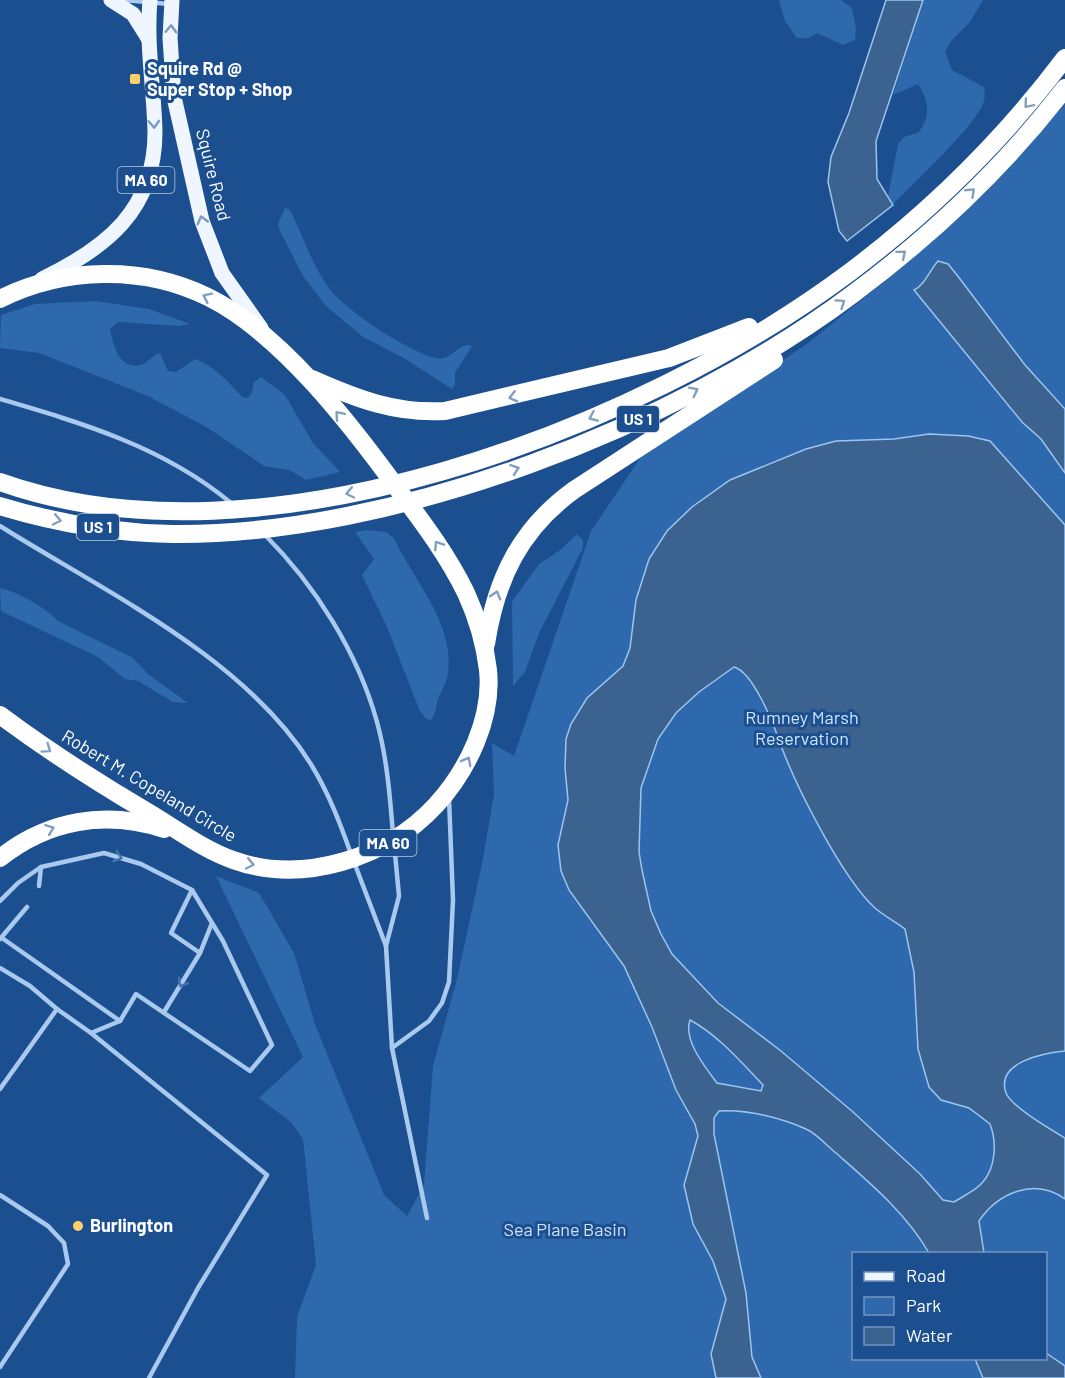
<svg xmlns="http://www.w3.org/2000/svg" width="1065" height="1378" viewBox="0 0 1065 1378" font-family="Barlow,sans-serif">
<rect width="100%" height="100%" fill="#1b4f8f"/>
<g fill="#2e69ad" fill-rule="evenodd">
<path d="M 779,0 L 841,0 L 852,8 L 856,29 L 855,40 L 843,45 L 817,33 L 808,38 L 797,38 L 785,21 Z"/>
<path d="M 923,0 L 983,0 L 970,22 L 951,41 L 945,51 L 952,70 L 984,87 C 985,92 985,97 984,101 C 976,127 913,182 893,205 L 888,196 L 898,144 L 904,137 L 919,132 C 931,115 929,101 918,84 L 893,95 Z"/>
<path d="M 1065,104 L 1065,1378 L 295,1378 L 297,1317 L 316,1265 L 303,1139 L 291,1122 L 259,1098 L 303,1057 L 216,876 L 259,893 L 294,953 L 315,1024 L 384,1195 L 407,1216 L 424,1185 L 433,1066 L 457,979 L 483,859 L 494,794 L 492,743 L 514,756 L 591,531 L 641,457 L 808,343 L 884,282 L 987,191 ZM 854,1254 L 1046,1254 L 1046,1358 L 854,1358 Z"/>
<path d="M 285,208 L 290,210 C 303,235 312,266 329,288 C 346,311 409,352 436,358 C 451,362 459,341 472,346 L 455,373 L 455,384 L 452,389 L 402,357 L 363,337 L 326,306 L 303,276 L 279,229 L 278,224 Z"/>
<path d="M 96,301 L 149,309 L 190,324 L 179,326 L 118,322 L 110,329 C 113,344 119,370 140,365 C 147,364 152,355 160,353 L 168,371 L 176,372 L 195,359 C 214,366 229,382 242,397 L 248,398 L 252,392 L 254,382 L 261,377 L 285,395 L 313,443 L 340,472 L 306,480 L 289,470 L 264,466 L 208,428 L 148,396 L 39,353 L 0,348 L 1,315 L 35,304 Z"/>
<path d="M 367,530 L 386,532 L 394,538 C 413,580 455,623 448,673 C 447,682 441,691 438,699 C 435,708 437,712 431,720 L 426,719 L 419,709 L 387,627 L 362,575 L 374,559 L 355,532 Z"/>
<path d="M 577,534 L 583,540 L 583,548 L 539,633 L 525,672 L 513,686 L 512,602 L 539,564 L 559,551 Z"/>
<path d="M 0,588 C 16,591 47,608 58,621 L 133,658 L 148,674 L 188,703 L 173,702 L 138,681 L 125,679 L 98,657 L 1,611 Z"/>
</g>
<g fill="#3c6290" stroke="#9cc4f0" stroke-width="1.5" fill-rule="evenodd">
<path d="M 886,0 L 923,0 L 876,141 L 877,179 L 893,205 L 847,241 L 839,231 L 828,182 L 831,157 L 849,113 Z"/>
<path d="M 938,261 L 948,264 L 957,275 L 1025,365 L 1065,409 L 1065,473 L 1041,439 L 1022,422 L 914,290 C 924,286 930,270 938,261 Z"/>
<path d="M 929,434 L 968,436 L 990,441 L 1065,525 L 1065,1051 C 1044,1053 995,1062 1006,1093 C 1011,1106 1053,1131 1065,1138 L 1065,1199 C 1034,1177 998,1193 979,1221 L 984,1253 L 929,1253 C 906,1213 870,1183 836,1153 C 827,1146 818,1135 808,1130 C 783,1118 746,1109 719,1111 L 714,1118 L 714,1134 L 746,1293 L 752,1357 L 761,1378 L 716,1378 L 711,1354 L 726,1299 L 713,1261 L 693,1224 L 684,1185 L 698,1136 L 695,1124 L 676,1090 L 652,1027 L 624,966 L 569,890 L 561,871 L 558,845 L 568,800 L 565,768 L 566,739 L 571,724 L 587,698 L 623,666 L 630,648 L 636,600 L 649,559 L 667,531 L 692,507 L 730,480 L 806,449 L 836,441 L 894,439 ZM 734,667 C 753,672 773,723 779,740 C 794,783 842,878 875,908 C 884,916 896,922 905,929 L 914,972 L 918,1049 L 929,1087 L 941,1100 L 969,1108 L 990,1124 C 997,1142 996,1168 982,1183 C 975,1191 963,1196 954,1202 L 943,1200 L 920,1174 L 853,1112 L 781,1051 L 718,1003 L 672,954 L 661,934 L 651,911 L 642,870 L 639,852 L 641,788 L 658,739 L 676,713 L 699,692 ZM 690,1020 C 718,1035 741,1062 763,1085 L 761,1091 L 717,1083 C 705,1067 683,1040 690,1020 Z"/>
<path d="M 1046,1353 L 1065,1366 L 1065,1378 L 983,1378 L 975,1359 L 1046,1358 Z"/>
</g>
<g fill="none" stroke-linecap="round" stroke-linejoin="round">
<g stroke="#a9c9ee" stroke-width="4.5">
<path d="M 124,0 L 169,4"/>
<path d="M 0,399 C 82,423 164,447 231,503"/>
<path d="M 0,526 C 105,592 246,658 312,766 C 329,794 340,823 351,854"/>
<path d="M 265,535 C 315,585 358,653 377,722 C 387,758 390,797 393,834"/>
<path d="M 394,843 L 399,896 L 386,946 L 392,1048 L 427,1218"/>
<path d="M 354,862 L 386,946"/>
<path d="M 39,886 L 41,867"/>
<path d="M 192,890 L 171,933 L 200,953"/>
<path d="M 0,901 L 18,883 L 41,867 L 104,853 L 141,864 L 192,890 L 223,941 L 272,1045 L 250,1071 L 136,994 L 120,1021 L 91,1033 L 57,1009"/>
<path d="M 2,938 L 120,1021"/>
<path d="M 0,939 L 27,907"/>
<path d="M 0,968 L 30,986 L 57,1009 L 0,1089"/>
<path d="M 164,1012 L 200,953 L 212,923"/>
<path d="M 91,1033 L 267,1175 L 198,1288 L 149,1378"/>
<path d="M 392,1048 L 429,1021 L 442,1003 L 449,982 L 453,900 L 449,798"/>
<path d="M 0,1195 L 48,1226 L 64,1243 L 68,1264 L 0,1367"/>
</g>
<g stroke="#f0f6ff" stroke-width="15">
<path d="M 111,0 L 133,14 L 148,38"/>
<path d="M 172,0 L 170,38 L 174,97 L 202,221 L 222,273 L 261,328"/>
<path d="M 42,279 C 106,248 155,210 155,132 C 154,88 146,45 150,0"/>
</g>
<g stroke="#fff" stroke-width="18">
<path d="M 0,299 C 64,267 143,265 208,297 C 281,333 352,426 400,492 C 424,524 448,556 466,593 C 477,617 485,644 488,670 C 493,718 468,770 436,805 C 387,858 303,885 233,860 C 202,849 175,828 146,811 C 95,781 47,750 0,715"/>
<path d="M 312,379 C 357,399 396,414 445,411 L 669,358 L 749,327"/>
<path d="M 0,482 C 260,575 639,430 850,272 C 931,211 1004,139 1065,58"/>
<path d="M 0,506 C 56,523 114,533 173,534 C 394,536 677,426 853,294 C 932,235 1005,166 1065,88"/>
<path d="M 486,644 C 496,579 520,529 574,490 L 774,360"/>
<path d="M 0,858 C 48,820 105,810 164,829"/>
</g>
</g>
<defs><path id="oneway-chevron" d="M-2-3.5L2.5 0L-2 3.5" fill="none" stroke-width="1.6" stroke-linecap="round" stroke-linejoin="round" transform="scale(1.5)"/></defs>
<g stroke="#7b9ac1">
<use href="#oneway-chevron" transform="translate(171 29) rotate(-88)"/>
<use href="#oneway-chevron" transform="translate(154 124) rotate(87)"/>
<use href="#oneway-chevron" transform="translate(202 220) rotate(-105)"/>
</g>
<g stroke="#829ec1">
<use href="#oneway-chevron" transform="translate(1028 104) rotate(130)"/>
<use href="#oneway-chevron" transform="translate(971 192) rotate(-44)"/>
<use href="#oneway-chevron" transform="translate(902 254) rotate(-40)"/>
<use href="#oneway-chevron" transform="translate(207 297) rotate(-154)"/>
<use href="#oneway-chevron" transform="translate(841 303) rotate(-35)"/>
<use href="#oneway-chevron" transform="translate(694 391) rotate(-27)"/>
<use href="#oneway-chevron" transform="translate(513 397) rotate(166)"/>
<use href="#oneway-chevron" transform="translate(339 415) rotate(-131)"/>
<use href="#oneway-chevron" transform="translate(593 417) rotate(157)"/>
<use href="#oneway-chevron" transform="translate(515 469) rotate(-19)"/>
<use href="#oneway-chevron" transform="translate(350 493) rotate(168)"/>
<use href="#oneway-chevron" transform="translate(57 520) rotate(12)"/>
<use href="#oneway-chevron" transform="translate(438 545) rotate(-123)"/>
<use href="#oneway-chevron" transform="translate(496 595) rotate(-73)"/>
<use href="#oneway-chevron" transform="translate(47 749) rotate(35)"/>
<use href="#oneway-chevron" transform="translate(467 761) rotate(-62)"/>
<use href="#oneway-chevron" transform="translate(50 829) rotate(-21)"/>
<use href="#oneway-chevron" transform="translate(250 864) rotate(12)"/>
</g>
<g stroke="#4674ac">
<use href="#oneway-chevron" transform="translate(118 857) rotate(17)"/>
<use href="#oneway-chevron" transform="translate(182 983) rotate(121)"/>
</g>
<g fill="#ffd166" stroke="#1b4f8f" stroke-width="2">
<rect x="129" y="73" width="12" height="12" rx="3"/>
<circle cx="78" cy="1226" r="6"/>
</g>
<g text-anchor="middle" stroke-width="6" stroke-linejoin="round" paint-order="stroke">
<g fill="#1b4f8f" stroke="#bbcadd" stroke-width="1.5">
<rect x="117.5" y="167" width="57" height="26" rx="4.5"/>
<rect x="617" y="406" width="42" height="26" rx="4.5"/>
<rect x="77" y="514" width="42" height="26" rx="4.5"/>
<rect x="359.5" y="830" width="57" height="26" rx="4.5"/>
</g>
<g font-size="16" font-weight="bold" fill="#fff">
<text x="146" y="186">MA 60</text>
<text x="638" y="425">US 1</text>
<text x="98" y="533">US 1</text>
<text x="388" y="849">MA 60</text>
</g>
<g font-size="18" font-weight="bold" fill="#fff" stroke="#1b4f8f" text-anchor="start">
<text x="147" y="75">Squire Rd @<tspan x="147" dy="21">Super Stop + Shop</tspan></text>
<text x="90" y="1232">Burlington</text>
</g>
<g font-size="18" fill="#fff" stroke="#1b4f8f">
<text transform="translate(213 175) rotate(76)" y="6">Squire Road</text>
<text transform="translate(149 786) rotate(31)" y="6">Robert M. Copeland Circle</text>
</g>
<g font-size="18" fill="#cfe3fa" stroke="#1b4f8f">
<text x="802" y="724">Rumney Marsh<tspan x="802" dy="21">Reservation</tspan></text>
<text x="565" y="1236">Sea Plane Basin</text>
</g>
</g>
<rect x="852" y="1252" width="195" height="108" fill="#1b4f8f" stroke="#7695bc" stroke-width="1.5"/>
<rect x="864" y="1272" width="30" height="9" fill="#f0f6ff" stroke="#7695bc" stroke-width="1.5"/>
<text x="906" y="1282" font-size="18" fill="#ffffff">Road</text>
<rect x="864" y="1297" width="30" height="18" fill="#2e69ad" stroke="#7695bc" stroke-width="1.5"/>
<text x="906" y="1312" font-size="18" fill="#ffffff">Park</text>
<rect x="864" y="1327" width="30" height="18" fill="#3c6290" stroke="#7695bc" stroke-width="1.5"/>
<text x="906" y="1342" font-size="18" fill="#ffffff">Water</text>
</svg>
